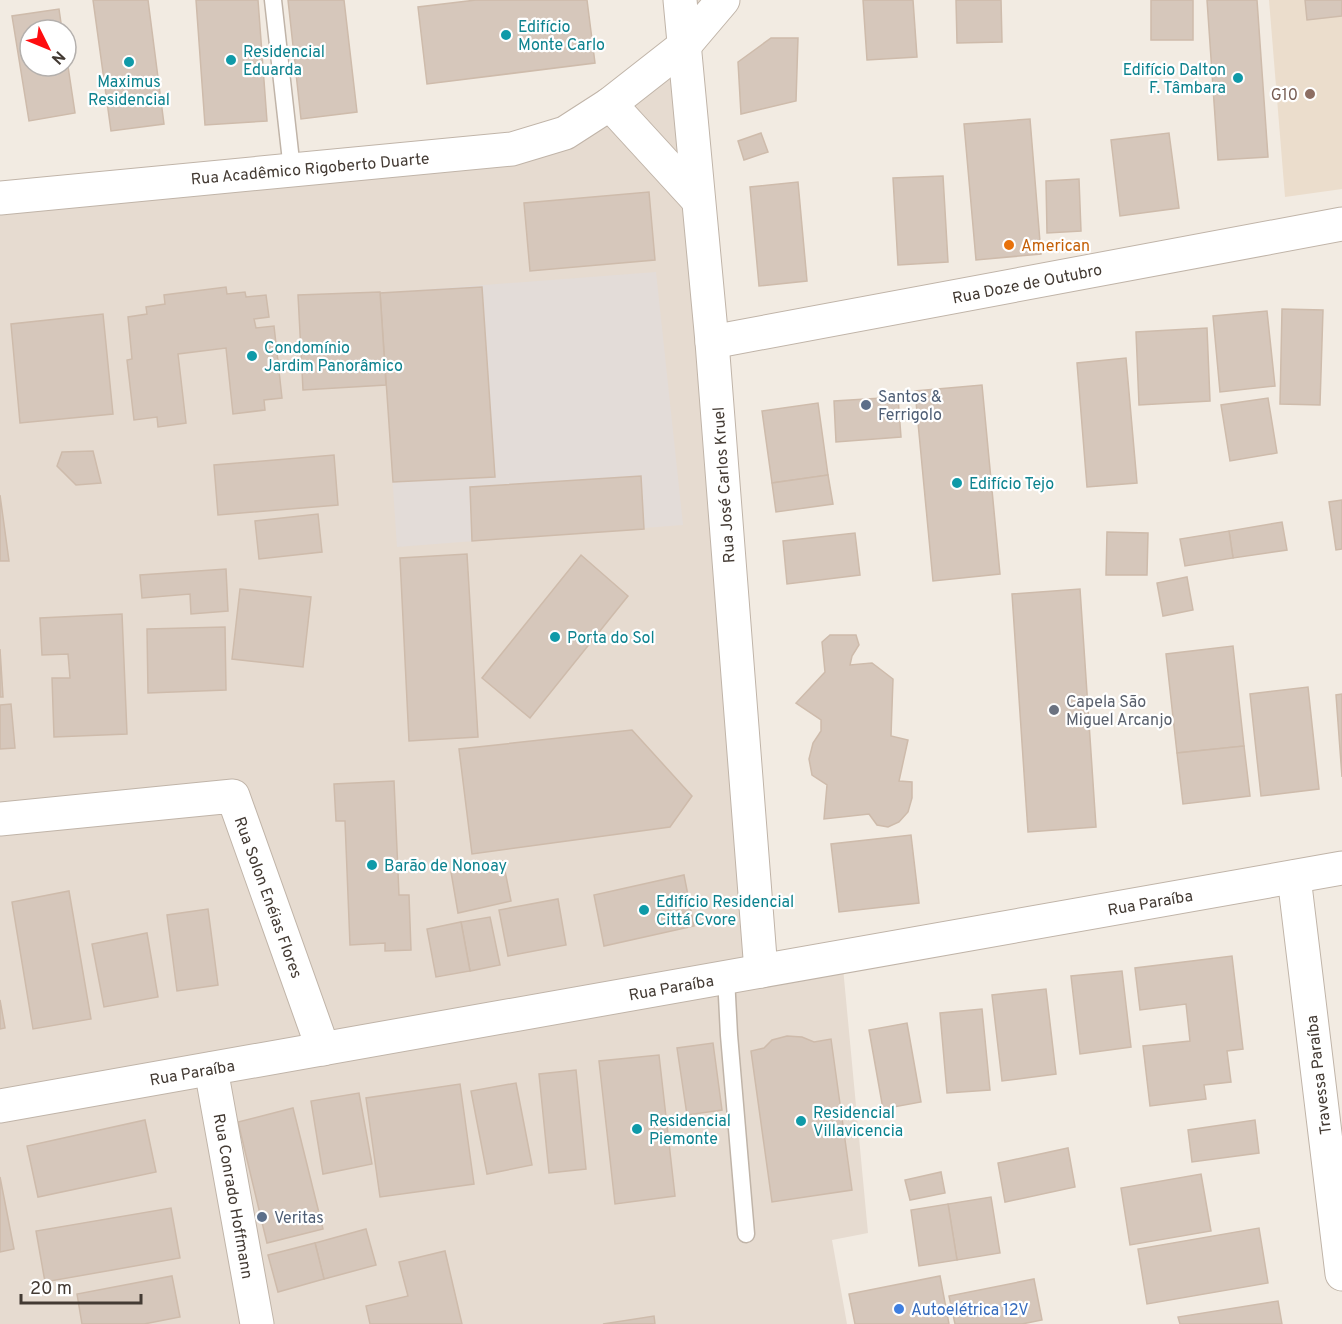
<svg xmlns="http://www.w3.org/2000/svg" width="1342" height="1324" viewBox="0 0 1342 1324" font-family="Overpass,sans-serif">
<rect width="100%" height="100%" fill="#f2ebe2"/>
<path fill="#e6dbd0" d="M 680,0 L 723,0 L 684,46 L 761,971 L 842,957 L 868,1233 L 832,1240 L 847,1324 L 0,1324 L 0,198 L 512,149 L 684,46 Z"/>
<path fill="#e3dcd8" d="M 656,272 L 683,525 L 397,547 L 380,293 Z"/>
<path fill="#ebddcc" d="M 1269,0 L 1342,0 L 1342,189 L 1285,197 Z"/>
<g fill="#d6c7bb" stroke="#cebbab" stroke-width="1.5">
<path d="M 93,0 L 148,0 L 164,124 L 111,131 Z"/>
<path d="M 196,0 L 258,0 L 267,121 L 205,125 Z"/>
<path d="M 288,0 L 344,0 L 357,112 L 301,119 Z"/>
<path d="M 476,0 L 587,0 L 595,63 L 427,84 L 418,7 Z"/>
<path d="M 863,0 L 913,0 L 917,57 L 867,60 Z"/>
<path d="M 956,0 L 1001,0 L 1002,42 L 957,43 Z"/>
<rect x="1151" y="0" width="42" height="40"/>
<path d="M 1207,0 L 1257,0 L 1268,157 L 1218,160 Z"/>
<path d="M 1305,0 L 1342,0 L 1342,16 L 1307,20 Z"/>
<path d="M 59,9 L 62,30 L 30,30 L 30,66 L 66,66 L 66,53 L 75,113 L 29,121 L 12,16 Z"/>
<path d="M 771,38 L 798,38 L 796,101 L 741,114 L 738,62 Z"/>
<path d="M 1030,119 L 1041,254 L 976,260 L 964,124 Z"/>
<path d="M 761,133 L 768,152 L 744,160 L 738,141 Z"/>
<path d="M 1169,133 L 1179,208 L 1120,216 L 1111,140 Z"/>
<path d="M 943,176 L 948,262 L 898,265 L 893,178 Z"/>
<path d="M 1079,179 L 1081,231 L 1047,233 L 1046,181 Z"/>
<path d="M 798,182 L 807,281 L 759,286 L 750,187 Z"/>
<path d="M 649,192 L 655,260 L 530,271 L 524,203 Z"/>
<path d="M 226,287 L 227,294 L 245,292 L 246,297 L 266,295 L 269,317 L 254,319 L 256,328 L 274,326 L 282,398 L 264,400 L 265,410 L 233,414 L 226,348 L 178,354 L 186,423 L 158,427 L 157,417 L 134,420 L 127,360 L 132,359 L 128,317 L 147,314 L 146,307 L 165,304 L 164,295 Z"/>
<path d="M 482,287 L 495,477 L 393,482 L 380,293 Z"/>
<path d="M 380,292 L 386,385 L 303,390 L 298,295 Z"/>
<path d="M 1282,309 L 1323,310 L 1320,405 L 1280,404 Z"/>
<path d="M 1267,311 L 1275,386 L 1220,392 L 1213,316 Z"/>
<path d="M 103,314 L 113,414 L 20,423 L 11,324 Z"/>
<path d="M 1207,328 L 1210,401 L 1139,405 L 1136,332 Z"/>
<path d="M 1126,358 L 1137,483 L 1087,487 L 1077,363 Z"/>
<path d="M 982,385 L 1000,574 L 933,581 L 915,391 Z"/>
<path d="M 898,397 L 901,437 L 836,442 L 834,401 Z"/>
<path d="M 1268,398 L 1277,453 L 1230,461 L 1221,405 Z"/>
<path d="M 818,403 L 828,475 L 772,483 L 762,411 Z"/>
<path d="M 93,451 L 101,483 L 76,485 L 57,466 L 62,452 Z"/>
<path d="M 334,455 L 338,505 L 218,515 L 214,465 Z"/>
<path d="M 828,475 L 833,504 L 776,512 L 772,483 Z"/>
<path d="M 641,476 L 644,529 L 472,541 L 470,487 Z"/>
<path d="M 0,495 L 9,561 L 0,561 Z"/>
<path d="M 1342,500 L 1342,549 L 1336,550 L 1329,502 Z"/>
<path d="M 318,514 L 322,552 L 259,559 L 255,521 Z"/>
<path d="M 1282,522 L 1287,550 L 1233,558 L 1229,531 Z"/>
<path d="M 1229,531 L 1233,558 L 1185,566 L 1180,539 Z"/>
<path d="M 1107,532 L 1148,533 L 1147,575 L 1106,575 Z"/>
<path d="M 855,533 L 860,575 L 787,584 L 783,541 Z"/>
<path d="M 467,554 L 478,737 L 409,741 L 400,558 Z"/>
<path d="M 581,555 L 628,596 L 530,718 L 482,678 Z"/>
<path d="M 226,569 L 228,611 L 191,614 L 190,594 L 142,598 L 140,575 Z"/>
<path d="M 1187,577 L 1193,610 L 1163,616 L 1157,583 Z"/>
<path d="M 240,589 L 311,597 L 303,667 L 232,659 Z"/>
<path d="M 1080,589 L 1096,827 L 1028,832 L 1012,594 Z"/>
<path d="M 122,614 L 127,734 L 54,737 L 52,678 L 70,678 L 68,654 L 42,655 L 40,618 Z"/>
<path d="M 225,627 L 226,690 L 148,693 L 147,629 Z"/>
<path d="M 830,635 L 856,635 L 859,645 L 852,656 L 850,665 L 872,663 L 893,679 L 891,736 L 908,740 L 899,781 L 912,782 L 912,798 L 908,812 L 899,822 L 888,827 L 877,825 L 869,814 L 824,819 L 827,785 L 812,775 L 809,759 L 813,743 L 821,731 L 821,720 L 796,703 L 825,672 L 822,642 Z"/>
<path d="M 1233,646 L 1244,746 L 1177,753 L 1166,654 Z"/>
<path d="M 0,649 L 3,697 L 0,697 Z"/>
<path d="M 1308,687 L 1319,789 L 1261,796 L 1250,694 Z"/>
<path d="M 1342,694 L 1342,777 L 1336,695 Z"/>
<path d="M 11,704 L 15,748 L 0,749 L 0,705 Z"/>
<path d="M 632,730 L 692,796 L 670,827 L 472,854 L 459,749 Z"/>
<path d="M 1244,746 L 1250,796 L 1183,804 L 1177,753 Z"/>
<path d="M 394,781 L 399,895 L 409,895 L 411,950 L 385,951 L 385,943 L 350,945 L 345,821 L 336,821 L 334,784 Z"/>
<path d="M 911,835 L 919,903 L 839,912 L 831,844 Z"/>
<path d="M 503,861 L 511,901 L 458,913 L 451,872 Z"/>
<path d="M 684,875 L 694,926 L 604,946 L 594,895 Z"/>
<path d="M 69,891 L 91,1019 L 33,1029 L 12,902 Z"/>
<path d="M 558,899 L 566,945 L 508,956 L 499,910 Z"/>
<path d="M 208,909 L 218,985 L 177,991 L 167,915 Z"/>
<path d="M 490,917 L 500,965 L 470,971 L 461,922 Z"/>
<path d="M 461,922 L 470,971 L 436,977 L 427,929 Z"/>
<path d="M 147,933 L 158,997 L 104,1007 L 92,944 Z"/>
<path d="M 1232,956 L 1243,1049 L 1227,1051 L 1231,1082 L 1204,1085 L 1206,1099 L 1150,1106 L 1143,1046 L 1190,1041 L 1186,1004 L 1140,1010 L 1135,968 Z"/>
<path d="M 1122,971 L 1131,1047 L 1080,1054 L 1071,976 Z"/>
<path d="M 1046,989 L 1056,1074 L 1002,1081 L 992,995 Z"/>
<path d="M 0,1000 L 5,1028 L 0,1029 Z"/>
<path d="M 982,1009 L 990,1090 L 947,1093 L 940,1013 Z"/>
<path d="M 907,1023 L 921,1102 L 883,1109 L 869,1030 Z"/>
<path d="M 787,1036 L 802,1037 L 814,1042 L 831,1039 L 852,1190 L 772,1202 L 751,1051 L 764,1048 L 772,1040 Z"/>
<path d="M 713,1043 L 722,1110 L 687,1115 L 677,1048 Z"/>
<path d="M 659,1055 L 675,1196 L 615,1204 L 599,1061 Z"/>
<path d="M 576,1070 L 586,1169 L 549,1173 L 539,1074 Z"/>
<path d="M 516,1083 L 532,1165 L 487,1174 L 471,1091 Z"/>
<path d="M 460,1084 L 474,1184 L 380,1197 L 366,1098 Z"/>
<path d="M 359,1093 L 372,1164 L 323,1174 L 311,1101 Z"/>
<path d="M 293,1108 L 323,1229 L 267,1243 L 238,1122 Z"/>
<path d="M 145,1120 L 156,1172 L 38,1197 L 27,1146 Z"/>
<path d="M 1255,1120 L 1259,1153 L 1192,1162 L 1188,1130 Z"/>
<path d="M 1068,1148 L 1075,1187 L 1005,1202 L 998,1163 Z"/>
<path d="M 941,1172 L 945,1193 L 910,1200 L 905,1180 Z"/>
<path d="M 1201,1174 L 1211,1231 L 1130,1245 L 1121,1188 Z"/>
<path d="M 0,1177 L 14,1249 L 0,1252 Z"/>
<path d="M 991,1197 L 1000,1253 L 957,1260 L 948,1204 Z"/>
<path d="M 948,1204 L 957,1260 L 919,1266 L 911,1210 Z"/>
<path d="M 171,1208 L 180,1258 L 45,1282 L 36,1231 Z"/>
<path d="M 1259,1228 L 1268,1283 L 1147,1304 L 1138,1249 Z"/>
<path d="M 366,1229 L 376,1265 L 324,1279 L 315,1243 Z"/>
<path d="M 315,1243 L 324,1279 L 278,1292 L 268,1255 Z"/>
<path d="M 445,1251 L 462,1324 L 370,1324 L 366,1306 L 408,1296 L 399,1262 Z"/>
<path d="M 172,1276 L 180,1317 L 144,1324 L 82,1324 L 77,1294 Z"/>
<path d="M 940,1276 L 949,1324 L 855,1324 L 849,1294 Z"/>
<path d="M 1034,1279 L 1042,1320 L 1022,1324 L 955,1324 L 949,1296 Z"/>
<path d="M 1278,1301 L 1282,1324 L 1180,1324 L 1178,1317 Z"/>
<path d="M 654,1316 L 655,1324 L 603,1324 Z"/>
</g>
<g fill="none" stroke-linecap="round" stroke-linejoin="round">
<g stroke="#c0b4a8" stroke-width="19">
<g id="service">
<path d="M 273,0 L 292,170"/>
<path d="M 726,977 L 729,1035 L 746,1234"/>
</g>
</g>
<g stroke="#c0b4a8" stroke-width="35">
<g id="minor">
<path d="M 680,0 L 712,342 L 761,971"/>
<path d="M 610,104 L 698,200"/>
<path d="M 712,342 L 1342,224"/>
<path d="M 0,819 L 233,796 L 323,1049"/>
<path d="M 1294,877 L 1342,1274"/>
<path d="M 211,1069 L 257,1324"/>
<path d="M 0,1106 L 1342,868"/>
</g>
</g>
<g stroke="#c0b4a8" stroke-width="35">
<path id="tertiary" d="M 0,198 L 512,149 L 565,133 L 610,104 L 684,46 L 723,0"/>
</g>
<use href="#service" stroke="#fff" stroke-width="16"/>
<use href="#minor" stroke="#fff" stroke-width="33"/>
<use href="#tertiary" stroke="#fff" stroke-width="33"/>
</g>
<g fill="#0f9aa8" stroke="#fff" stroke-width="2">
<circle cx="506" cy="35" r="6"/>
<circle cx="231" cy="60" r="6"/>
<circle cx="129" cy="62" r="6"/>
<circle cx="1238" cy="78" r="6"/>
<circle cx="252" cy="356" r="6"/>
<circle cx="957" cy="483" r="6"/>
<circle cx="555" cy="637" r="6"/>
<circle cx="372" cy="865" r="6"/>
<circle cx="644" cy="910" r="6"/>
<circle cx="801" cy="1121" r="6"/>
<circle cx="637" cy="1129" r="6"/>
</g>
<circle fill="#8d6e63" stroke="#fff" stroke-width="2" cx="1310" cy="94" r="6"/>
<circle fill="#e8710a" stroke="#fff" stroke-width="2" cx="1009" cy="245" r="6"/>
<g fill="#5c6f8a" stroke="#fff" stroke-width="2">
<circle cx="866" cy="405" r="6"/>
<circle cx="262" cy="1217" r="6"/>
</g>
<circle fill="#6b7280" stroke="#fff" stroke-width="2" cx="1054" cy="710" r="6"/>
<circle fill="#3f7fe0" stroke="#fff" stroke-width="2" cx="899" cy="1309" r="6"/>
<g text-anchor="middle" stroke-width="4.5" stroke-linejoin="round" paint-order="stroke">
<g font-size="16" fill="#0d838f" stroke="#fff" text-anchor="start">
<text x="518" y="32">Edifício<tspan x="518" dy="18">Monte Carlo</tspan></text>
<text x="243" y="57">Residencial<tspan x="243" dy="18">Eduarda</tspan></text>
<text x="1226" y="75" text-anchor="end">Edifício Dalton<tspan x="1226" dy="18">F. Tâmbara</tspan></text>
<text x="129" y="87" text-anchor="middle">Maximus<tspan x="129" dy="18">Residencial</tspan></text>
<text x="264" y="353">Condomínio<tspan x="264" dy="18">Jardim Panorâmico</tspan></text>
<text x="969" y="489">Edifício Tejo</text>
<text x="567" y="643">Porta do Sol</text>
<text x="384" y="871">Barão de Nonoay</text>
<text x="656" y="907">Edifício Residencial<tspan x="656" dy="18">Cittá Cvore</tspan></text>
<text x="813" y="1118">Residencial<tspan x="813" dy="18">Villavicencia</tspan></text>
<text x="649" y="1126">Residencial<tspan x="649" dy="18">Piemonte</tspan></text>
</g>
<g font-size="16" fill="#785e54" stroke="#fff" text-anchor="end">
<text x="1298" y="100">G10</text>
</g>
<g font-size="16" fill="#433a33" stroke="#fff">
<text transform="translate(310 168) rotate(-5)" y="6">Rua Acadêmico Rigoberto Duarte</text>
<text transform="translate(1027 283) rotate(-11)" y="6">Rua Doze de Outubro</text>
<text transform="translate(723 485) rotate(-94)" y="6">Rua José Carlos Kruel</text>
<text transform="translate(269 897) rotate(70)" y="6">Rua Solon Enéias Flores</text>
<text transform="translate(1150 902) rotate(-10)" y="6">Rua Paraíba</text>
<text transform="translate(671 987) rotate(-10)" y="6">Rua Paraíba</text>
<text transform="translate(192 1072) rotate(-10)" y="6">Rua Paraíba</text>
<text transform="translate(1318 1075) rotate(-97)" y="6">Travessa Paraíba</text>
<text transform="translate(234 1196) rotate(80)" y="6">Rua Conrado Hoffmann</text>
</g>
<g font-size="16" fill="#c56008" stroke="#fff" text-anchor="start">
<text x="1021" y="251">American</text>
</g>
<g font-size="16" fill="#4e5e75" stroke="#fff" text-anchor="start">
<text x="878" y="402">Santos &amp;<tspan x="878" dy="18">Ferrigolo</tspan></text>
<text x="274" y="1223">Veritas</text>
</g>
<g font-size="16" fill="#5b616d" stroke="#fff" text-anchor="start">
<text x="1066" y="707">Capela São<tspan x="1066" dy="18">Miguel Arcanjo</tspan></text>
</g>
<g font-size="16" fill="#366cbe" stroke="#fff" text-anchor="start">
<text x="911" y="1315">Autoelétrica 12V</text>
</g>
</g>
<g transform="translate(48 48) rotate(133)"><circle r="28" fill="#ffffff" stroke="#b4b0ad" stroke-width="1.5"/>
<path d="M0-4.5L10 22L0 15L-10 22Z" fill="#fe0d10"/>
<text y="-9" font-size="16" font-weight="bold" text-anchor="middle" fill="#433a33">N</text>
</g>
<path d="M21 1294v9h120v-9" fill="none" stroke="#433a33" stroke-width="3"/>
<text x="30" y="1294" font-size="18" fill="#433a33" stroke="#ffffff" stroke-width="4.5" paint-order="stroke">20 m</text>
</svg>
